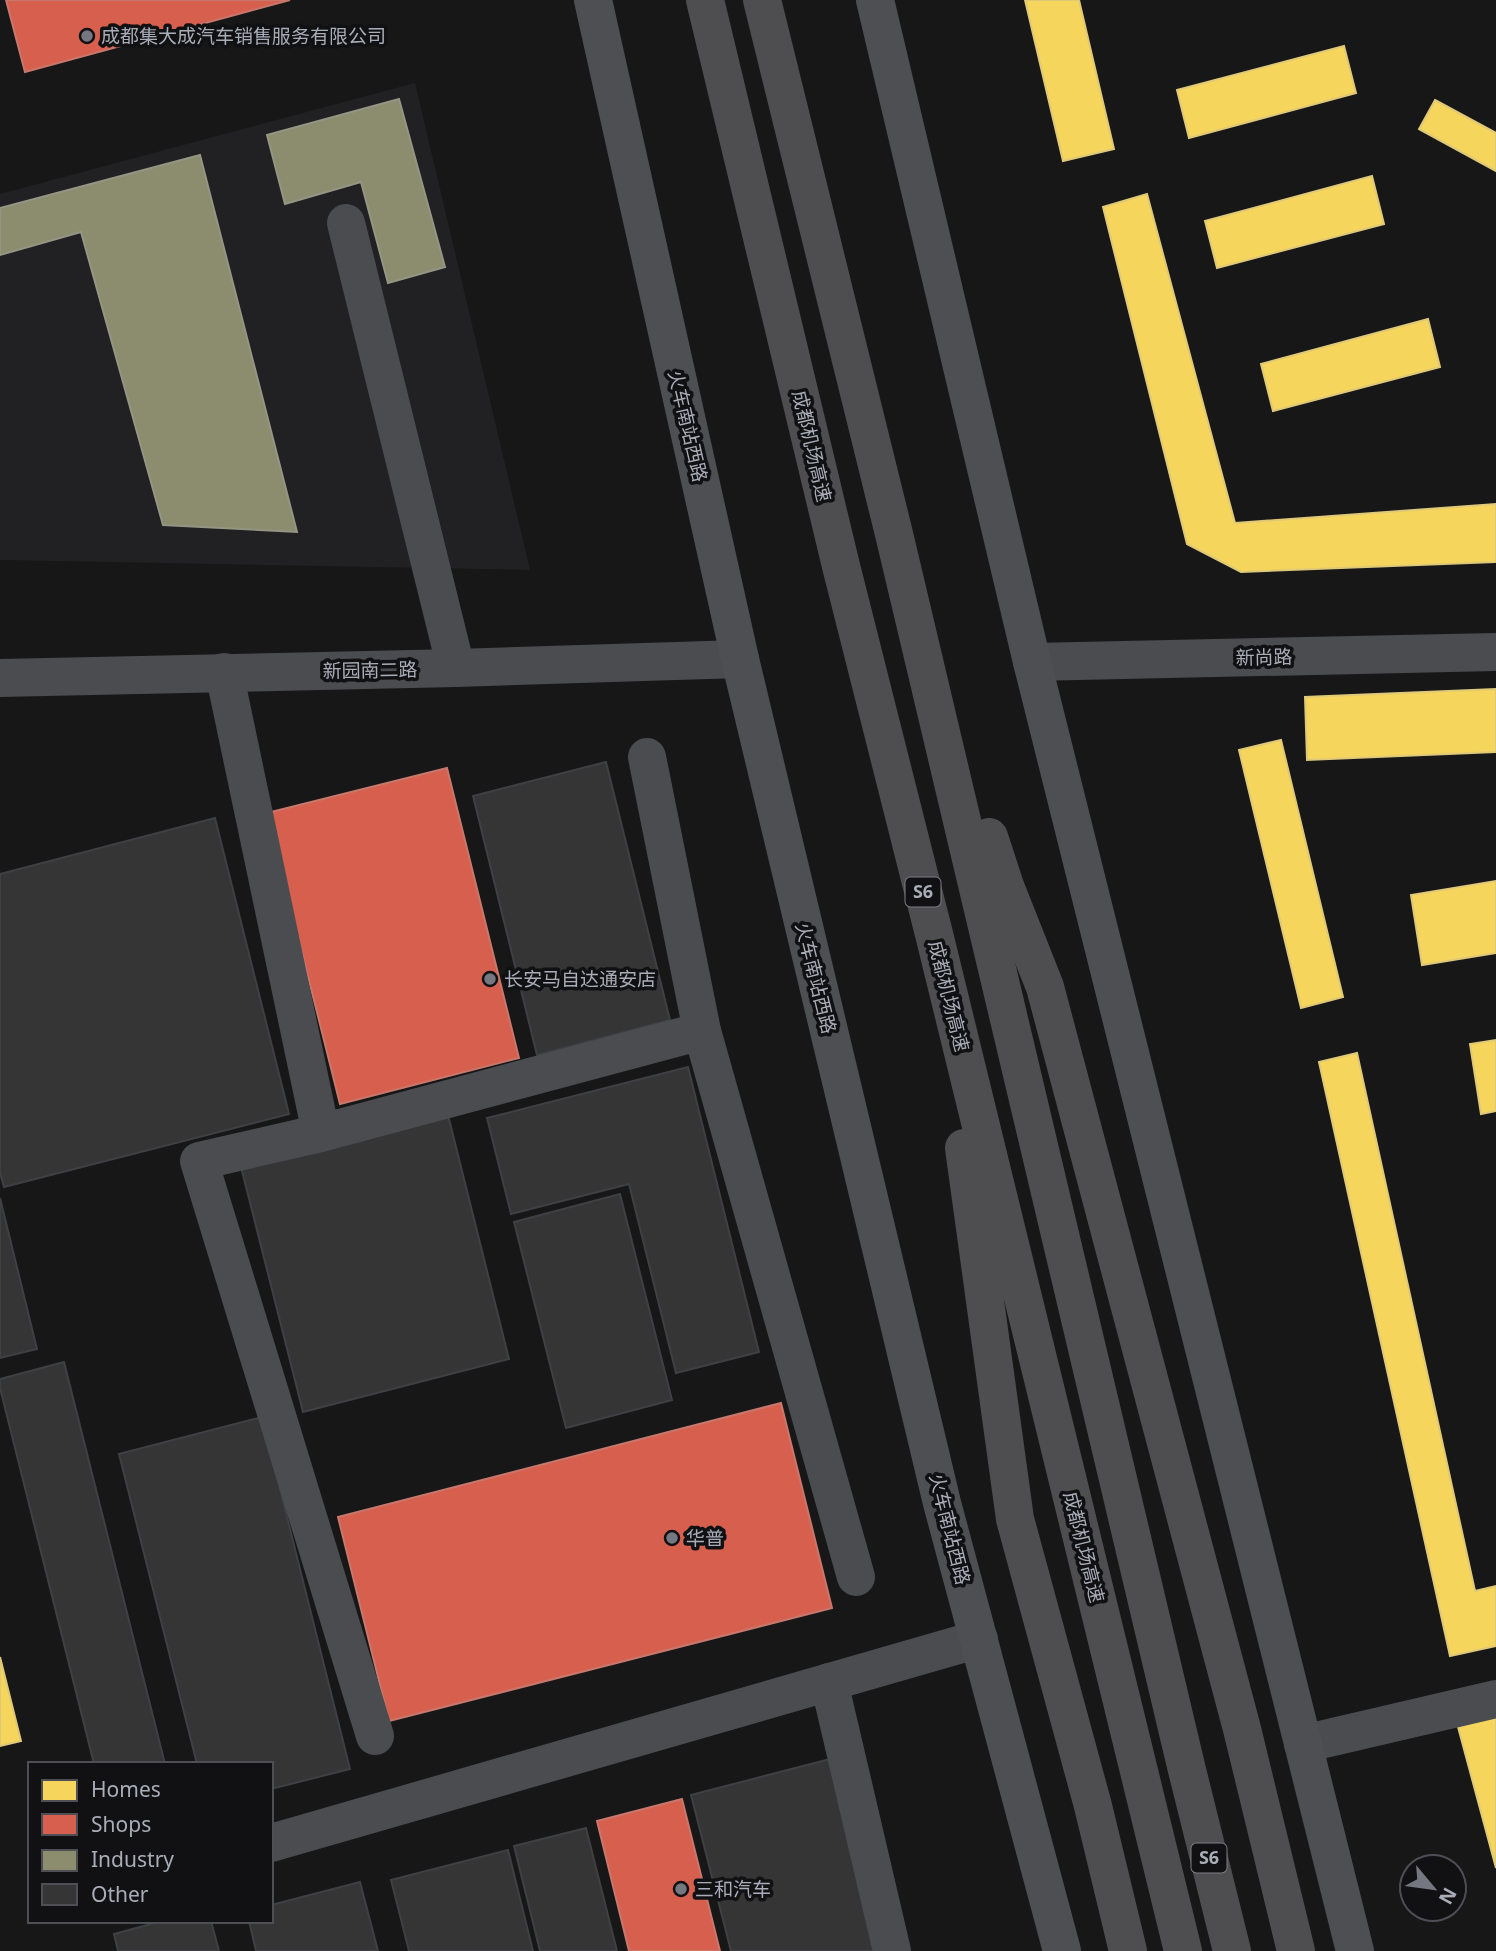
<svg xmlns="http://www.w3.org/2000/svg" width="1496" height="1951" viewBox="0 0 1496 1951" font-family="'Noto Sans','Noto Sans SC',sans-serif">
<rect width="100%" height="100%" fill="#171717"/>
<path fill="#212123" d="M 415,83 L 530,570 L 0,560 L 0,194 Z"/>
<g fill="#f6d55c" stroke="#dfc978" stroke-width="2">
<path d="M 1025,0 L 1079,0 L 1114,149 L 1063,161 Z"/>
<path d="M 1344,46 L 1356,93 L 1189,138 L 1177,90 Z"/>
<path d="M 1435,100 L 1496,133 L 1496,171 L 1419,129 Z"/>
<path d="M 1372,176 L 1384,224 L 1217,268 L 1205,221 Z"/>
<path d="M 1147,194 L 1235,523 L 1496,504 L 1496,562 L 1241,572 L 1187,544 L 1103,207 Z"/>
<path d="M 1428,319 L 1440,367 L 1273,411 L 1261,364 Z"/>
<path d="M 1496,689 L 1496,752 L 1307,760 L 1305,697 Z"/>
<path d="M 1281,740 L 1343,997 L 1301,1008 L 1239,750 Z"/>
<path d="M 1496,881 L 1496,953 L 1422,965 L 1411,895 Z"/>
<path d="M 1496,1040 L 1496,1111 L 1481,1114 L 1470,1044 Z"/>
<path d="M 1357,1053 L 1475,1591 L 1496,1586 L 1496,1646 L 1450,1656 L 1319,1062 Z"/>
<path d="M 0,1657 L 21,1741 L 0,1746 Z"/>
<path d="M 1496,1716 L 1496,1868 L 1458,1727 Z"/>
</g>
<g fill="#d6604d" stroke="#c8776d" stroke-width="2">
<path d="M 6,0 L 290,0 L 25,72 Z"/>
<path d="M 447,768 L 519,1058 L 340,1104 L 267,813 Z"/>
<path d="M 781,1403 L 832,1608 L 389,1721 L 338,1517 Z"/>
<path d="M 682,1799 L 720,1951 L 629,1951 L 597,1821 Z"/>
</g>
<g fill="#8c8c6e" stroke="#949684" stroke-width="2">
<path d="M 399,99 L 445,267 L 388,283 L 361,182 L 285,204 L 267,135 Z"/>
<path d="M 200,155 L 297,532 L 163,525 L 81,232 L 0,255 L 0,208 Z"/>
</g>
<g fill="#353536" stroke="#3f4043" stroke-width="2">
<path d="M 606,762 L 670,1020 L 537,1055 L 473,796 Z"/>
<path d="M 215,818 L 289,1114 L 4,1187 L 0,1173 L 0,874 Z"/>
<path d="M 688,1067 L 759,1352 L 676,1373 L 629,1184 L 511,1214 L 487,1118 Z"/>
<path d="M 448,1115 L 509,1359 L 303,1412 L 241,1167 Z"/>
<path d="M 620,1194 L 672,1400 L 566,1428 L 514,1222 Z"/>
<path d="M 0,1198 L 37,1349 L 0,1358 Z"/>
<path d="M 64,1362 L 165,1764 L 94,1764 L 0,1388 L 0,1379 Z"/>
<path d="M 262,1417 L 350,1769 L 271,1789 L 271,1764 L 197,1764 L 119,1454 Z"/>
<path d="M 838,1757 L 887,1951 L 731,1951 L 691,1795 Z"/>
<path d="M 586,1828 L 617,1951 L 540,1951 L 514,1846 Z"/>
<path d="M 508,1850 L 533,1951 L 409,1951 L 391,1880 Z"/>
<path d="M 360,1882 L 378,1951 L 256,1951 L 249,1921 L 271,1921 L 271,1905 Z"/>
<path d="M 162,1921 L 211,1921 L 219,1951 L 118,1951 L 114,1934 Z"/>
</g>
<g fill="none" stroke-linecap="round" stroke-linejoin="round">
<g stroke="#4b4c50" stroke-width="38">
<path d="M 346,223 L 456,668"/>
<path d="M 1032,662 L 1496,652"/>
<path d="M 224,672 L 321,1133 L 702,1031 L 856,1577"/>
<path d="M 0,678 L 456,668 L 740,659"/>
<path d="M 647,757 L 702,1031"/>
<path d="M 321,1133 L 199,1161 L 375,1736"/>
<path d="M 829,1682 L 892,1951"/>
<path d="M 1303,1744 L 1496,1699"/>
<path d="M 271,1843 L 979,1639"/>
</g>
<g stroke="#4d4f52" stroke-width="38">
<path d="M 593,0 L 740,659 L 942,1503 L 1062,1951"/>
<path d="M 875,0 L 1032,662 L 1355,1951"/>
</g>
<g stroke="#4e4e51" stroke-width="38">
<path d="M 705,0 L 841,566 L 935,938 L 1183,1951"/>
<path d="M 762,0 L 894,534 L 1186,1766 L 1232,1951"/>
<path d="M 989,837 L 1005,886 L 1045,987 L 1242,1729 L 1296,1951"/>
<path d="M 964,1148 L 1015,1519 L 1093,1806 L 1128,1951"/>
</g>
</g>
<g fill="#757880" stroke="#111113" stroke-width="2.5">
<circle cx="87" cy="36" r="7"/>
<circle cx="490" cy="979" r="7"/>
<circle cx="672" cy="1538" r="7"/>
<circle cx="681" cy="1889" r="7"/>
</g>
<g text-anchor="middle" stroke-width="7" stroke-linejoin="round" paint-order="stroke">
<g fill="#111113" stroke="#7b7e86" stroke-width="2">
<rect x="905.5" y="877.5" width="35" height="29" rx="5"/>
<rect x="1191.5" y="1843.5" width="35" height="29" rx="5"/>
</g>
<g font-size="18" font-weight="bold" fill="#a8adb8">
<text x="923" y="898">S6</text>
<text x="1209" y="1864">S6</text>
</g>
<g font-size="19" fill="#a8adb8" stroke="#111113" text-anchor="start">
<text x="101" y="43">成都集大成汽车销售服务有限公司</text>
<text x="504" y="986">长安马自达通安店</text>
<text x="686" y="1545">华普</text>
<text x="695" y="1896">三和汽车</text>
</g>
<g font-size="19" fill="#a8adb8" stroke="#111113">
<text transform="translate(688 426) rotate(77)" y="7">火车南站西路</text>
<text transform="translate(812 446) rotate(77)" y="7">成都机场高速</text>
<text transform="translate(1264 657) rotate(-1)" y="7">新尚路</text>
<text transform="translate(370 670) rotate(-1)" y="7">新园南二路</text>
<text transform="translate(816 978) rotate(76)" y="7">火车南站西路</text>
<text transform="translate(949 996) rotate(76)" y="7">成都机场高速</text>
<text transform="translate(950 1529) rotate(76)" y="7">火车南站西路</text>
<text transform="translate(1084 1547) rotate(76)" y="7">成都机场高速</text>
</g>
</g>
<rect x="28" y="1762" width="245" height="161" fill="#111113" stroke="#4d4f55" stroke-width="2"/>
<rect x="42" y="1780" width="35" height="21" fill="#f6d55c" stroke="#4d4f55" stroke-width="2"/>
<text x="91" y="1797" font-size="21" fill="#a8adb8">Homes</text>
<rect x="42" y="1814" width="35" height="21" fill="#d6604d" stroke="#4d4f55" stroke-width="2"/>
<text x="91" y="1832" font-size="21" fill="#a8adb8">Shops</text>
<rect x="42" y="1850" width="35" height="21" fill="#8c8c6e" stroke="#4d4f55" stroke-width="2"/>
<text x="91" y="1867" font-size="21" fill="#a8adb8">Industry</text>
<rect x="42" y="1884" width="35" height="21" fill="#353536" stroke="#4d4f55" stroke-width="2"/>
<text x="91" y="1902" font-size="21" fill="#a8adb8">Other</text>
<g transform="translate(1433 1888) rotate(119)"><circle r="33" fill="#111113" stroke="#4d4f55" stroke-width="2"/>
<path d="M0-5L12 26L0 18L-12 26Z" fill="#757880"/>
<text y="-10" font-size="19" font-weight="bold" text-anchor="middle" fill="#a8adb8">N</text>
</g>
</svg>
